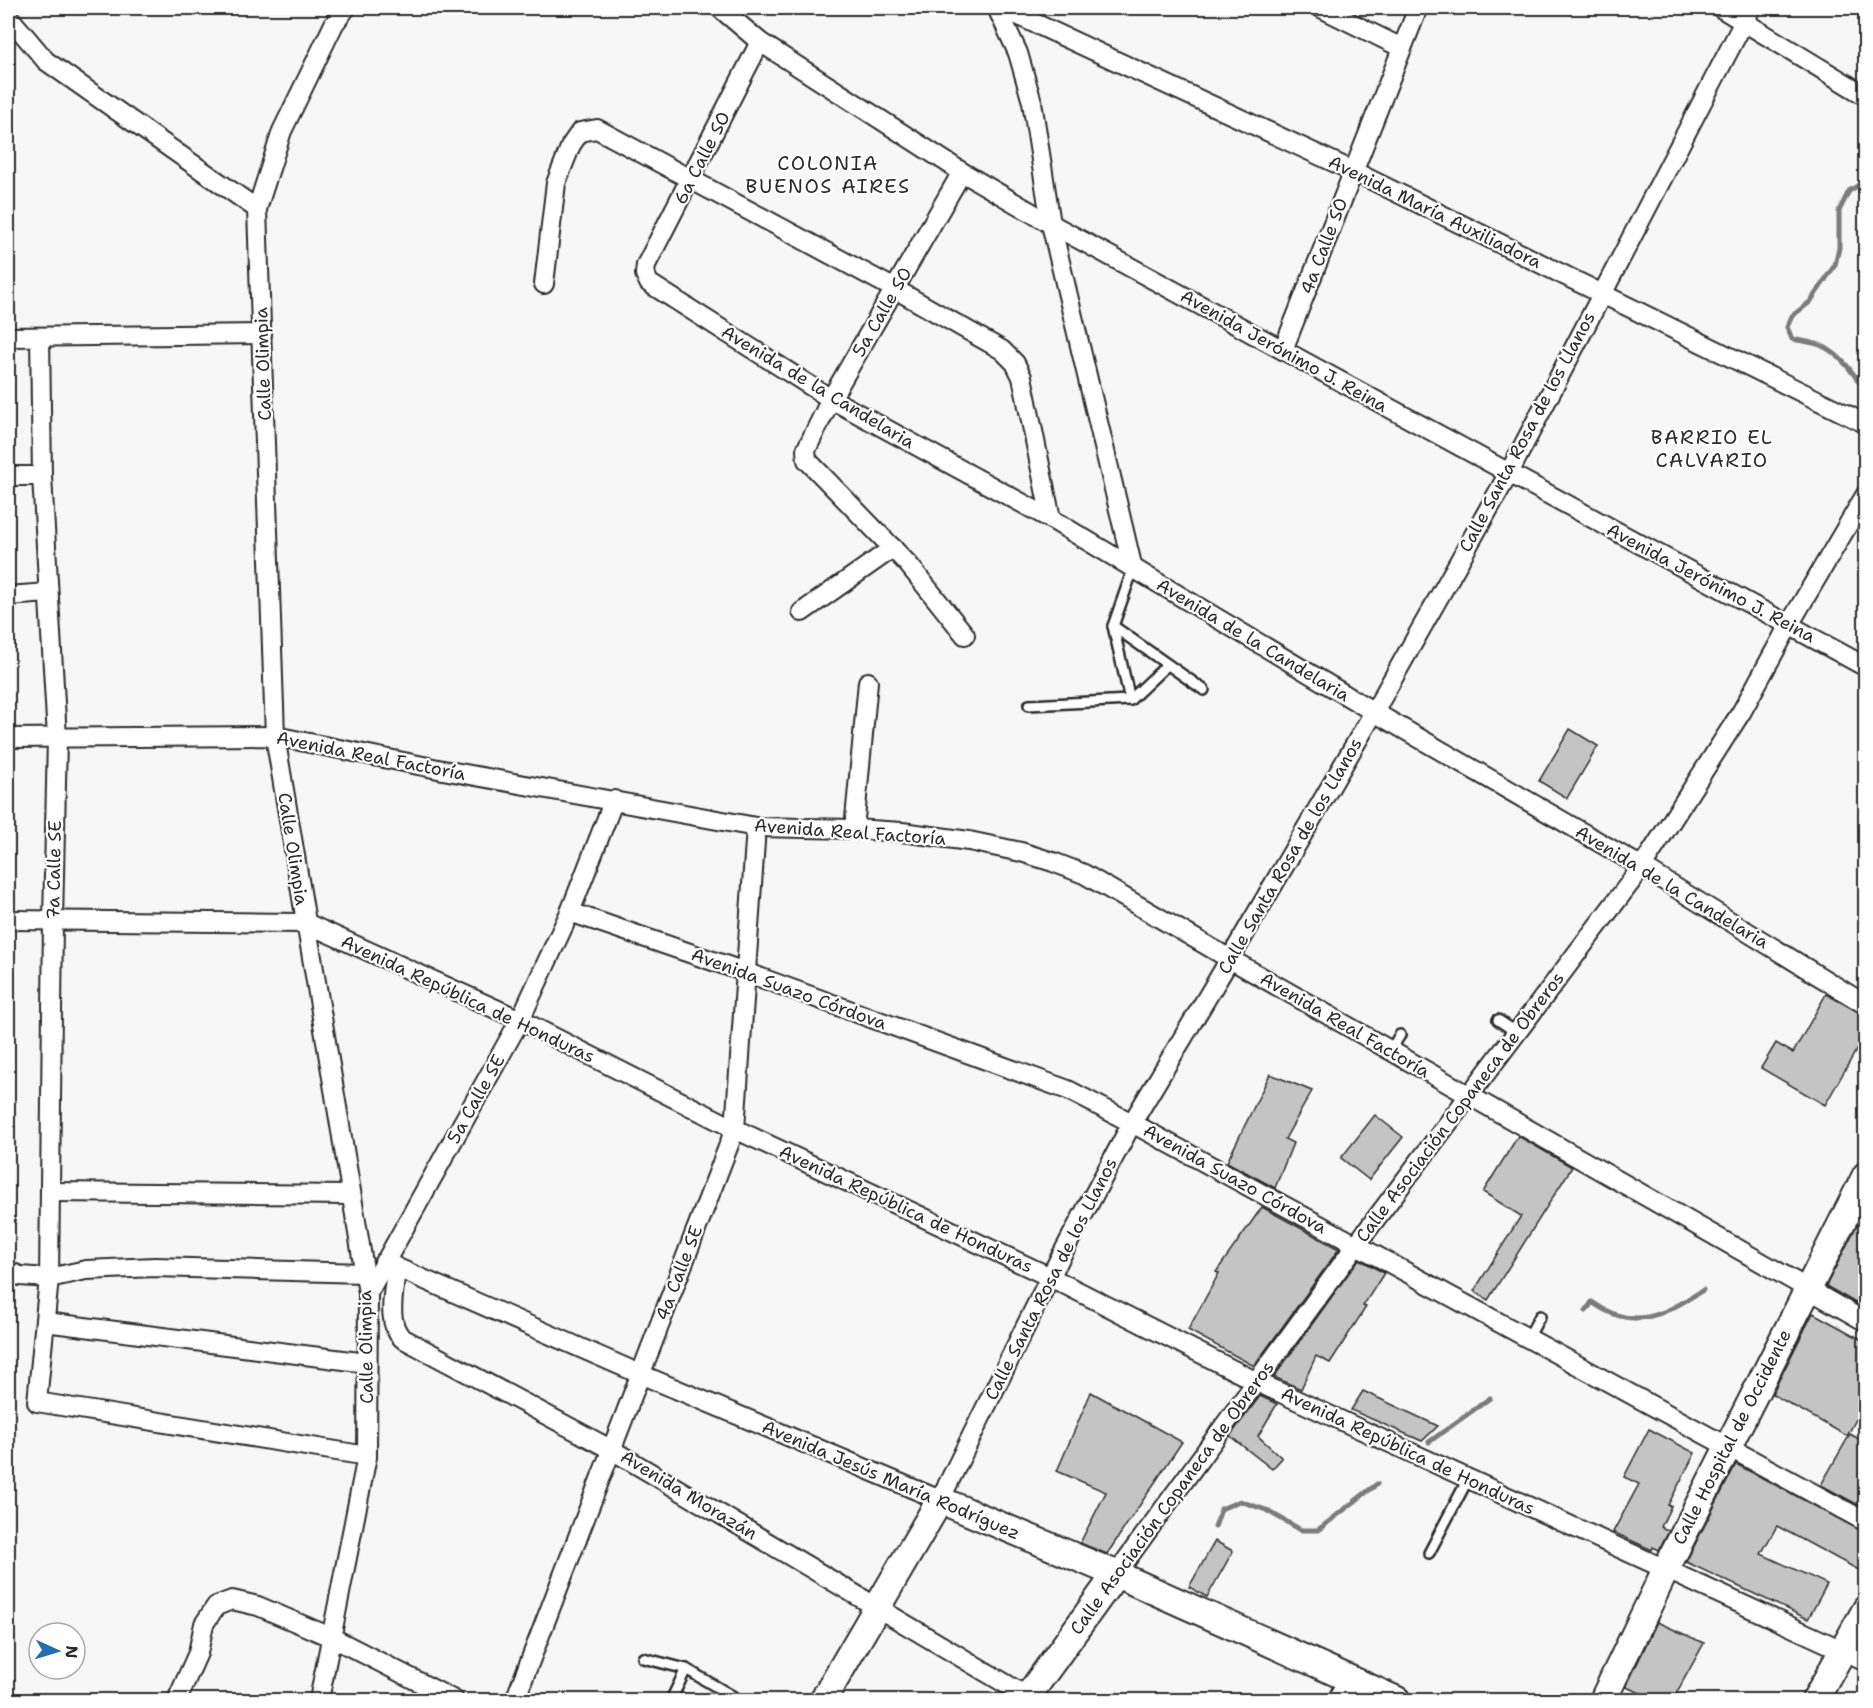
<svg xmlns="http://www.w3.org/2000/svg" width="1873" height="1708" viewBox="0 0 1873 1708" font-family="'Shantell Sans',sans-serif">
<rect width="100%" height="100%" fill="#f7f7f7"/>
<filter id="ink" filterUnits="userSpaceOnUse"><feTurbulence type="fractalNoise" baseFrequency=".0167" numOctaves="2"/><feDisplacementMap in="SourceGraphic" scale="12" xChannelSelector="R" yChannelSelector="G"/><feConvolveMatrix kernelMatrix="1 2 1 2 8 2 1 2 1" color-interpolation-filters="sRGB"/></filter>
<g filter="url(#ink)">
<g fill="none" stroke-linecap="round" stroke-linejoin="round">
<g stroke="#7b7b7b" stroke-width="5">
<path d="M 1866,181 L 1849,191 L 1839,211 L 1839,248 L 1835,265 L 1810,302 L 1792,316 L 1787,327 L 1792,339 C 1801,341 1811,342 1820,345 C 1841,354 1854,374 1866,392"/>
<path d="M 1586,1311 L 1592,1302 C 1634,1333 1665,1314 1703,1290"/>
<path d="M 1429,1442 L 1490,1398"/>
<path d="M 1215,1527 L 1221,1509 L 1240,1501 L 1266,1510 L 1301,1530 L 1318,1530 L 1377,1484"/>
</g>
</g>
<g fill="#c4c4c4" stroke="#2b2b2b" stroke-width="1.5">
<path d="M 1570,729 L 1598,746 L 1567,798 L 1539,781 Z"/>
<path d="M 1826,994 L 1866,1016 L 1866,1033 L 1825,1105 L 1761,1068 L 1776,1043 L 1793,1053 Z"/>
<path d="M 1270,1074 L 1312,1091 L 1285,1139 L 1293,1143 L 1275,1188 L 1227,1162 Z"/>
<path d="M 1375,1115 L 1403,1137 L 1369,1180 L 1341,1158 Z"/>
<path d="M 1518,1136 L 1572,1167 L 1488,1300 L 1474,1291 L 1521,1216 L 1483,1192 Z"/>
<path d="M 1262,1207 L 1339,1249 L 1254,1366 L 1188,1330 L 1219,1273 L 1216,1272 Z"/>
<path d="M 1859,1221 L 1866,1225 L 1866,1309 L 1826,1286 Z"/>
<path d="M 1359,1259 L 1384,1273 L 1363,1306 L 1366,1307 L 1330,1363 L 1316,1356 L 1301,1389 L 1274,1377 Z"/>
<path d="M 1813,1313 L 1866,1342 L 1866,1401 L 1847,1436 L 1772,1394 Z"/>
<path d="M 1363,1391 L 1438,1426 L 1422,1441 L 1351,1410 Z"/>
<path d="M 1091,1392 L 1182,1442 L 1107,1554 L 1080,1543 L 1106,1492 L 1057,1471 Z"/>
<path d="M 1260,1396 L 1277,1404 L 1258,1436 L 1282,1458 L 1272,1469 L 1230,1436 Z"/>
<path d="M 1649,1429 L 1695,1453 L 1668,1505 L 1671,1506 L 1661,1527 L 1669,1531 L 1659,1550 L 1653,1547 L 1652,1550 L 1613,1532 L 1639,1484 L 1624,1477 Z"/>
<path d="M 1850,1434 L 1866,1443 L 1866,1509 L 1821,1485 Z"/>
<path d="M 1736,1464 L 1866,1533 L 1866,1574 L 1777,1526 L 1761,1554 L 1827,1584 L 1808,1619 L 1686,1562 Z"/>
<path d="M 1215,1541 L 1233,1551 L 1207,1597 L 1189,1587 Z"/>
<path d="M 1657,1622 L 1704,1643 L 1672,1701 L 1660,1701 L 1626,1687 Z"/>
</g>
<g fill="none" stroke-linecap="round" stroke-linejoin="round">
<g stroke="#2b2b2b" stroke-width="14">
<g id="lane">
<path d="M 1113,626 L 1204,690"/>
<path d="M 1130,700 L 1167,665"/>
<path d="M 1029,705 L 1130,700 L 1113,626 L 1133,569"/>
<path d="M 1498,1020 L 1516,1032"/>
<path d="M 1390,1051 L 1400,1035"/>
<path d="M 1528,1338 L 1540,1316"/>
<path d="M 1429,1553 L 1468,1479"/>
<path d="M 643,1658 L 686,1669 L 739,1700"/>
<path d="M 671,1700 L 686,1669"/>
</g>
</g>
<g stroke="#2b2b2b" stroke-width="22">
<g id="street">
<path d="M 720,8 L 760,42 L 962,172 L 1051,224 L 1866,667"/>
<path d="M 997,8 L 1018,53 L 1032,102 L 1051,224 L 1133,569"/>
<path d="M 1002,8 L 1353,171 L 1866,424"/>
<path d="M 1321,8 L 1402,48"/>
<path d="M 1721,8 L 1866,96"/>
<path d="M 8,16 L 46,61 L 257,209"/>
<path d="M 760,42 L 646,265 L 645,274 L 649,283 L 831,399 L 1051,519 L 1374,712 L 1642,867 L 1866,1005"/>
<path d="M 962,172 L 831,399 L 806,450 L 807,460 L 908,564 L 965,635"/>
<path d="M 544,284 L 556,183 L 571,145 L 580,132 L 597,129 L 895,289 L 1002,350 L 1015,363 L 1022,377 L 1051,519"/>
<path d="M 8,337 L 262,334"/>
<path d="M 40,337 L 42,476 L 57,738 L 53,921 L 49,1278 L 37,1402 L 367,1456"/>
<path d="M 1283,350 L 1418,8"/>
<path d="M 8,476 L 42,476"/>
<path d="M 8,596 L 48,593"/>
<path d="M 802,612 L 893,548"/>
<path d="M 8,738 L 275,736 L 443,770 L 756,827 L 854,829 L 902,832 L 969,841 L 1021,852 L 1053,862 L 1084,874 L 1230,959 L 1866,1322"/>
<path d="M 854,829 L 868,682"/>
<path d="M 570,912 L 745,972 L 1068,1090 L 1132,1123 L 1866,1522"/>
<path d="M 8,920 L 306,923 L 520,1020 L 735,1129 L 1050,1277 L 1257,1382 L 1866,1661"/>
<path d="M 50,1192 L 351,1195"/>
<path d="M 384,1262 L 640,1374 L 940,1500 L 1050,1277 L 1132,1123 L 1230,959 L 1374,712 L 1509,473 L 1751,8"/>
<path d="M 396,1267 C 395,1289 385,1322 402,1338 L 612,1450 L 1033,1700"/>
<path d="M 8,1271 L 20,1276 L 49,1278 L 86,1270 L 155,1267 L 364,1273"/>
<path d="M 368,1293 L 520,1020 L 570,912 L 614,800"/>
<path d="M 45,1322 L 367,1363"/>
<path d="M 1116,1574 L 1356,1245 L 1642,867 L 1742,711 L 1789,625 L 1866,494"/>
<path d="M 177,1700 L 198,1653 L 204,1624 L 216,1606 L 232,1600 L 258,1606 L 333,1638 L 454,1700"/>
<path d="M 319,1700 L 367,1456 L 368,1293 L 275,736 L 257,209 L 282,131 L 334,24 L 346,8"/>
<path d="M 515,1700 L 735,1129 L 756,827"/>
<path d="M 1337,1700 L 1349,1678"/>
</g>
</g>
<g stroke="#2b2b2b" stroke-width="30">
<g id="secondary">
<path d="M 823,1700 L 940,1500 L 1116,1574 L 1397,1700"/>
<path d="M 1025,1700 L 1116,1574"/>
<path d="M 1603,1700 L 1666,1569 L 1866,1175"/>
<path d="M 1815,1700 L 1866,1609"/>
</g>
</g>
<use href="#lane" stroke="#fff" stroke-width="9"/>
<use href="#street" stroke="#fff" stroke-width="18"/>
<use href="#secondary" stroke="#fff" stroke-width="26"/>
</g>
</g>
<g text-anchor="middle" stroke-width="4.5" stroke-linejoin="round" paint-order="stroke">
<g font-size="18" fill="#2b2b2b" stroke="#fff">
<text transform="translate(702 158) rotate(-63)" y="6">6a Calle SO</text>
<text transform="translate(1435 212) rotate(26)" y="6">Avenida María Auxiliadora</text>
<text transform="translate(1324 246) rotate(-69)" y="6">4a Calle SO</text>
<text transform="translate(882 312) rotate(-60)" y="6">5a Calle SO</text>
<text transform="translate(1284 351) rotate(29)" y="6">Avenida Jerónimo J. Reina</text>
<text transform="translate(263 364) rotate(-92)" y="6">Calle Olimpia</text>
<text transform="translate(818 387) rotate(31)" y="6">Avenida de la Candelaria</text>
<text transform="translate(1527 432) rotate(-62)" y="6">Calle Santa Rosa de los Llanos</text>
<text transform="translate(1711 583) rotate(28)" y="6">Avenida Jerónimo J. Reina</text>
<text transform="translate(1253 640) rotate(31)" y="6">Avenida de la Candelaria</text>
<text transform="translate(371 756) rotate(11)" y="6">Avenida Real Factoría</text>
<text transform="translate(850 832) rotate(4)" y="6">Avenida Real Factoría</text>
<text transform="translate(293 849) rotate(81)" y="6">Calle Olimpia</text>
<text transform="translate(1290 856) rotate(-60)" y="6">Calle Santa Rosa de los Llanos</text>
<text transform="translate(54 870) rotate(-89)" y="6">7a Calle SE</text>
<text transform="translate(1672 887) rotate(31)" y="6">Avenida de la Candelaria</text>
<text transform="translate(789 989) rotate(20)" y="6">Avenida Suazo Córdova</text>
<text transform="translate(468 999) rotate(25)" y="6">Avenida República de Honduras</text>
<text transform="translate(1345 1025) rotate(30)" y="6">Avenida Real Factoría</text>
<text transform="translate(476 1099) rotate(-61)" y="6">5a Calle SE</text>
<text transform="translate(1460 1107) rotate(-53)" y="6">Calle Asociación Copaneca de Obreros</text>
<text transform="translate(1235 1179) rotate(29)" y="6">Avenida Suazo Córdova</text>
<text transform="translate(906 1209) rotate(25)" y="6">Avenida República de Honduras</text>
<text transform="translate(679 1273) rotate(-69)" y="6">4a Calle SE</text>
<text transform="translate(1051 1279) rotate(-63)" y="6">Calle Santa Rosa de los Llanos</text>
<text transform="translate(366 1347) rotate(-91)" y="6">Calle Olimpia</text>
<text transform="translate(1732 1437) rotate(-63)" y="6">Calle Hospital de Occidente</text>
<text transform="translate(1408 1451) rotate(25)" y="6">Avenida República de Honduras</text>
<text transform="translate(891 1480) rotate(23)" y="6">Avenida Jesús María Rodríguez</text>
<text transform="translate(689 1495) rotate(31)" y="6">Avenida Morazán</text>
<text transform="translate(1172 1498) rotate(-54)" y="6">Calle Asociación Copaneca de Obreros</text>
</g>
<g font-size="20" letter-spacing="1.5" fill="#2b2b2b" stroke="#fff">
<text x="828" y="170">COLONIA<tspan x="828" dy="23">BUENOS AIRES</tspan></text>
<text x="1712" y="444">BARRIO EL<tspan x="1712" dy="23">CALVARIO</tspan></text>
</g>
</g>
<rect width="1873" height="1708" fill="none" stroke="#fff" stroke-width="30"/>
<rect x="15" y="15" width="1843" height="1678" fill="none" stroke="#2b2b2b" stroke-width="2" filter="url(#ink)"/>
<g transform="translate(57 1651) rotate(94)"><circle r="28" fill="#ffffff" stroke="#aaaaaa" stroke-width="1.5"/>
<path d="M0-4.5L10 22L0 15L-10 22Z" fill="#1f6fb2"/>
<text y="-9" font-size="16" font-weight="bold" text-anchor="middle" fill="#2b2b2b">N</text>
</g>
</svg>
